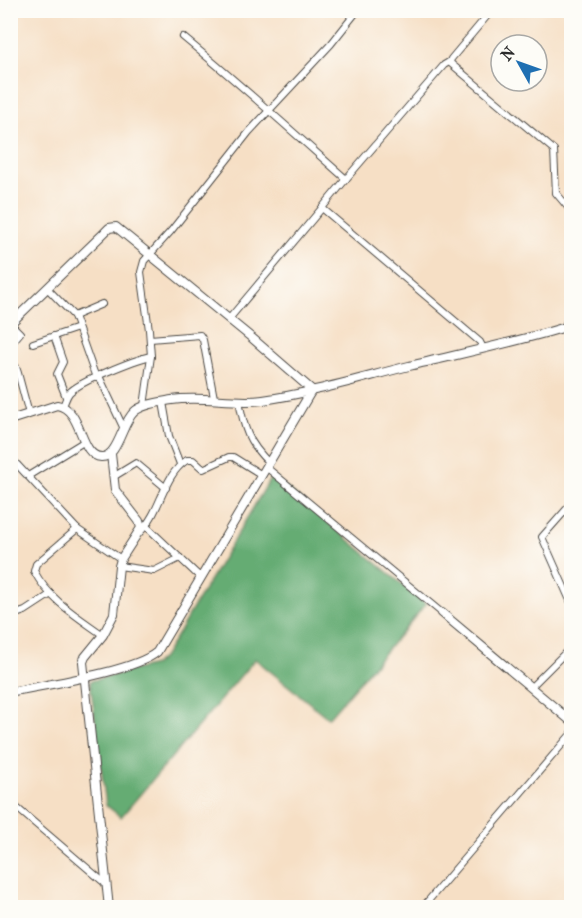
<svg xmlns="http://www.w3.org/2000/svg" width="582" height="918" viewBox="0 0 582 918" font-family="'IM FELL French Canon',serif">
<rect width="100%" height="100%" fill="#fdfcf7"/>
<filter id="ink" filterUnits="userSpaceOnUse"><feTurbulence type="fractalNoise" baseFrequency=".0167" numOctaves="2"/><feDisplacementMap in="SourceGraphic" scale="12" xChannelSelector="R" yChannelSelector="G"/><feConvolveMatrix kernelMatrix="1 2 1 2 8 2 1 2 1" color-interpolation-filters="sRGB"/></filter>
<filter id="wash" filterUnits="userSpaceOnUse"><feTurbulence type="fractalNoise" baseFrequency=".008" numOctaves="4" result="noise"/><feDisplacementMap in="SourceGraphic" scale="24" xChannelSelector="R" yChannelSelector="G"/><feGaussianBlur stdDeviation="1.35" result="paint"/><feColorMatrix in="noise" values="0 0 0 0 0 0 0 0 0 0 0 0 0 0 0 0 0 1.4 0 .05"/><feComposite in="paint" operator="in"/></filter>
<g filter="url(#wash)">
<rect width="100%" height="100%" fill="#f6dfc5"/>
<path fill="#65ac73" stroke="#486c4f" stroke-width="1.5" d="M 272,476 L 426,604 L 328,718 L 255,659 L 121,817 L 106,805 L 90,681 L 154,665 L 165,655 Z"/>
</g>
<g filter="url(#ink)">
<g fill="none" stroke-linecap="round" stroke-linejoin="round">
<g stroke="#494642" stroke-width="8">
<g id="minor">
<path d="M 183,37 C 239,83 292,131 346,179 L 322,208 L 480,342 L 483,348"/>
<path d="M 450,62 L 451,59 L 492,10"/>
<path d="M 346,179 L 444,65 L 449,62 L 554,150 L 556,193 L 572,212"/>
<path d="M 47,288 L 74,316 L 96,378"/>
<path d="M 74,316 L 102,304"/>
<path d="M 229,319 L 322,208"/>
<path d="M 10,323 L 20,333 L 10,345"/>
<path d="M 565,327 L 572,305"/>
<path d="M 54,336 L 63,362 L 57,374 L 66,397"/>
<path d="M 150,339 L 200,335 L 203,340 L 214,398"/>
<path d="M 33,343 L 78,328"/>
<path d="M 10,363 L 16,367 L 18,373 L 29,414"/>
<path d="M 99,376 L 124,429"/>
<path d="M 239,400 C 244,429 248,442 269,463"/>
<path d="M 163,402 L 169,436 L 180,464"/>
<path d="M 63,406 C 65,402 66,397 69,393 C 80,381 134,360 151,356"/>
<path d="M 144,406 L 151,356 L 149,330 L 141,272 L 144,261 L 171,231 L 249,132 L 331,44 L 358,10"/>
<path d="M 10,457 L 77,529 L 121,559"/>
<path d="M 266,467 L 442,613"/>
<path d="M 28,476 L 85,441"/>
<path d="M 113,477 L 136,463 L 166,488"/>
<path d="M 572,503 L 542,537 L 572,605"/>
<path d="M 146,526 L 201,578"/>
<path d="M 77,529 L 36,564 L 34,571 C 49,600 78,617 103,635"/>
<path d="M 140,532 C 162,511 162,476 187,460 L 193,460 L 203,469 L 229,457 L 233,457 L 262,475"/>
<path d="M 119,566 L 154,571 L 180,558"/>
<path d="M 10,616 L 25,611 L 51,594"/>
<path d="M 531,687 L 572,646"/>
<path d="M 10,697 L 10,709"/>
<path d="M 10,802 L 107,885"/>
<path d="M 422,908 L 572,733"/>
</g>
</g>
<g stroke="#494642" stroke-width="10">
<g id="tertiary">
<path d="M 10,324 L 102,235 L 109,228 L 116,227 L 252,338 L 312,390 L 157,652 C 133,672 44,685 10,692"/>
<path d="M 10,420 L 57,405 C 83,409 79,456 101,457 C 118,458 122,422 134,412 C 142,404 161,402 172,400 C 202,395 233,404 263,400 C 312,393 361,378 409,366 C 463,353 519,342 572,325"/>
<path d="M 442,613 L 572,722"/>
<path d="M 109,908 L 83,662 L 85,657 L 103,635 L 114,614 L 119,566 L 121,559 L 141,528 L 139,521 L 115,490 L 111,454"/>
</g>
</g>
<use href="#minor" stroke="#fff" stroke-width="6"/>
<use href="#tertiary" stroke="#fff" stroke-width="8"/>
</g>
</g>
<rect width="582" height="918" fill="none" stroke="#fdfcf7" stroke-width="36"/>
<g transform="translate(519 63) rotate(310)"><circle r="28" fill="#fdfcf7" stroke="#a9a8a5" stroke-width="1.5"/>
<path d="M0-4.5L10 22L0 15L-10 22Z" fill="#1f6fb2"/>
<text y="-9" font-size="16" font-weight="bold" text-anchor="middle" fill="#2b2b2b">N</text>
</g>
</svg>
